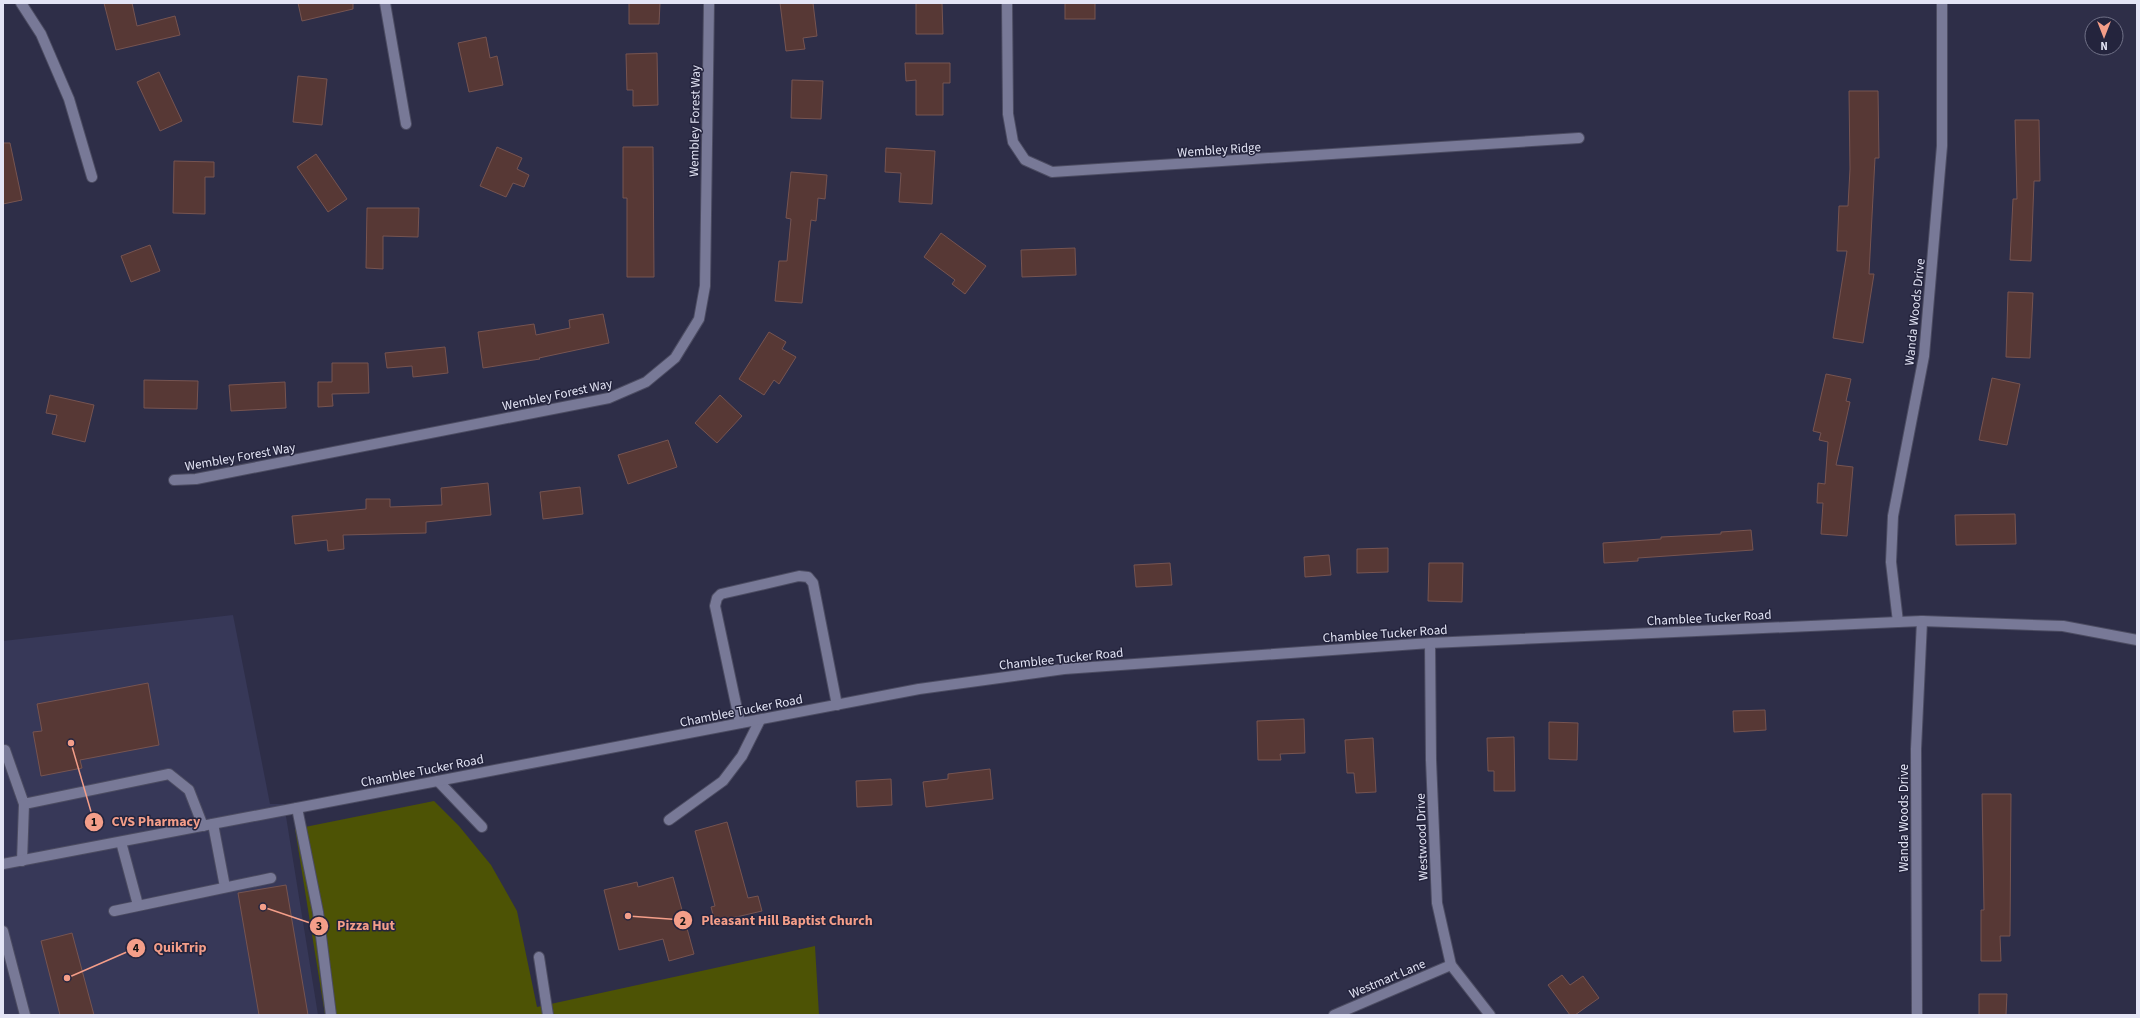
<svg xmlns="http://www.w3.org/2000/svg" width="2140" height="1018" viewBox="0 0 2140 1018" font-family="'Source Sans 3',sans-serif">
<rect width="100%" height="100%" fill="#2e2e48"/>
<path fill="#373858" d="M 233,615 L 270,804 L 284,804 L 318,1015 L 3,1015 L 3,641 Z"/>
<path fill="#4d5305" d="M 434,801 L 459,826 L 491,865 L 517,911 L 537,1007 L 815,946 L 819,1015 L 325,1015 L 295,829 Z"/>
<g fill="#573835" stroke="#765451">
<path d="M 104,3 L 132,3 L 137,26 L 175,16 L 180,35 L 116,50 Z"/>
<path d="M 298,3 L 353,3 L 353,9 L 302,21 Z"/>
<path d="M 629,3 L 660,3 L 659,24 L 629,24 Z"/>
<path d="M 780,3 L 813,3 L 817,36 L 803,38 L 805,49 L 786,51 Z"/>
<path d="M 916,3 L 942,3 L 943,34 L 916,34 Z"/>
<rect x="1065" y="3" width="30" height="16"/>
<path d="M 486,37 L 490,58 L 497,56 L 503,85 L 469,92 L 458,43 Z"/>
<path d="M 657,53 L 658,105 L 633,106 L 633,90 L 627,90 L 626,54 Z"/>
<path d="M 905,63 L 950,63 L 950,83 L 943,83 L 943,115 L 916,115 L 916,80 L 906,81 Z"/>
<path d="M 159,72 L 182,121 L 160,131 L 137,82 Z"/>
<path d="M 298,76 L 327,79 L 322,125 L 293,122 Z"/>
<path d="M 792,80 L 823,81 L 821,119 L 791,118 Z"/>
<path d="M 1849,91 L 1878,91 L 1879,158 L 1875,158 L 1869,274 L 1874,274 L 1863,343 L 1833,338 L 1847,251 L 1837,251 L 1839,206 L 1848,206 L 1850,169 Z"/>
<path d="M 2015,120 L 2039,120 L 2040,181 L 2034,181 L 2031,261 L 2010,260 L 2013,199 L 2017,199 Z"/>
<path d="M 3,143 L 10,143 L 22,200 L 3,204 Z"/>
<path d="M 497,147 L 522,158 L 517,169 L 529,175 L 524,187 L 513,183 L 506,197 L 480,186 Z"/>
<path d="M 623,147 L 653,147 L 654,277 L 627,277 L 627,198 L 623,198 Z"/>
<path d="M 886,148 L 935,151 L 932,204 L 899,202 L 901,173 L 885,172 Z"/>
<path d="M 316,154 L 347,199 L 328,212 L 297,167 Z"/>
<path d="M 174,161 L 214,162 L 214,177 L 205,177 L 205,214 L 173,213 Z"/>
<path d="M 791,172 L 827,175 L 825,199 L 818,198 L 816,221 L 811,220 L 802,303 L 775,301 L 779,261 L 787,261 L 791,219 L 786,218 Z"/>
<path d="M 367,208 L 419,208 L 418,237 L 383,236 L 383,269 L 366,268 Z"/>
<path d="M 941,233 L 986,266 L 965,294 L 952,284 L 955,280 L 924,257 Z"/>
<path d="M 150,245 L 160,271 L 131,282 L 121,256 Z"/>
<path d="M 1075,248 L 1076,275 L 1022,277 L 1021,250 Z"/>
<path d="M 2008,292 L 2033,293 L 2030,358 L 2006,357 Z"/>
<path d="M 603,314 L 609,343 L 539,358 L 540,359 L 483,368 L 478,332 L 534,324 L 536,335 L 570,328 L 569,320 Z"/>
<path d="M 769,332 L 786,342 L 782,349 L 796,357 L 779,384 L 774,380 L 764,395 L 739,379 Z"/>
<path d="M 445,347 L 448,373 L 413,377 L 412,366 L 387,368 L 385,353 Z"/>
<path d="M 332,363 L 368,363 L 369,393 L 332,394 L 333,406 L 318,407 L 318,382 L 332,382 Z"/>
<path d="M 1826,374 L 1851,379 L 1846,401 L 1850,402 L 1836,465 L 1853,467 L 1847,536 L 1821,534 L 1823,503 L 1817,503 L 1818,483 L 1825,484 L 1828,442 L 1819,440 L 1821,433 L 1813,431 Z"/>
<path d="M 1992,378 L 2020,384 L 2007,445 L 1979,440 Z"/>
<path d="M 144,380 L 198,381 L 197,409 L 144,408 Z"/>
<path d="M 285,382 L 286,408 L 231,411 L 229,385 Z"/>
<path d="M 50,395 L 94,405 L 85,442 L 52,434 L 57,415 L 46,413 Z"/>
<path d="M 720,395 L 742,416 L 717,443 L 695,423 Z"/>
<path d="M 668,440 L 677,467 L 628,484 L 618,455 Z"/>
<path d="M 488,483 L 491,515 L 426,522 L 426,533 L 343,535 L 344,549 L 328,551 L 327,540 L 295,544 L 292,516 L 366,509 L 366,499 L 390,499 L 390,507 L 442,505 L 441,488 Z"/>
<path d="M 580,487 L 583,514 L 543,519 L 540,492 Z"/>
<path d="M 2015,514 L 2016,544 L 1956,545 L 1955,515 Z"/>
<path d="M 1751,530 L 1753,550 L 1638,558 L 1638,561 L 1604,563 L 1603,543 L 1661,539 L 1661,537 L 1721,534 L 1721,532 Z"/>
<path d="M 1388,548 L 1388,572 L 1357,573 L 1357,549 Z"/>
<path d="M 1329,555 L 1331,575 L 1305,577 L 1304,557 Z"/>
<path d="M 1170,563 L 1172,585 L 1136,587 L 1134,565 Z"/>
<path d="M 1429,563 L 1463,563 L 1462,602 L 1428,601 Z"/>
<path d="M 148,683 L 159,745 L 80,760 L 82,768 L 41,776 L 33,732 L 42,731 L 37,704 Z"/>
<path d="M 1765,710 L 1766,730 L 1734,732 L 1733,711 Z"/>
<path d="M 1304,719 L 1305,753 L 1280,754 L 1281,760 L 1258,760 L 1257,721 Z"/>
<path d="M 1549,722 L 1578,723 L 1577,760 L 1549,759 Z"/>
<path d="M 1514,737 L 1515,791 L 1494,791 L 1494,771 L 1488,771 L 1487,738 Z"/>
<path d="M 1373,738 L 1376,792 L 1356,793 L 1354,773 L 1347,773 L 1345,740 Z"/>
<path d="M 990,769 L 993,799 L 926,807 L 923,782 L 948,779 L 948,774 Z"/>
<path d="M 891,779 L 892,805 L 857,807 L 856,781 Z"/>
<path d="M 1982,794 L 2011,794 L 2010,936 L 2000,936 L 2001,961 L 1981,961 L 1981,910 L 1984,910 Z"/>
<path d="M 727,822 L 748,898 L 758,896 L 762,911 L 715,922 L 711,907 L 715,906 L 695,831 Z"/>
<path d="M 673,877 L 694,954 L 669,961 L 663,939 L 619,950 L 604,890 L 637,882 L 638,887 Z"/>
<path d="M 286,885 L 308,1015 L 259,1015 L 238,893 Z"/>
<path d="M 72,933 L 94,1015 L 60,1015 L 41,941 Z"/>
<path d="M 1562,975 L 1570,985 L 1583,976 L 1599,998 L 1575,1015 L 1570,1015 L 1548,985 Z"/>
<path d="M 1979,994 L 2007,994 L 2006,1015 L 1979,1015 Z"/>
</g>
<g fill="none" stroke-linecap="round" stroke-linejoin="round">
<g stroke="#4c4c62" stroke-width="12">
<g id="lane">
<path d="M 740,723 L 715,606 L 717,598 L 721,594 L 799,576 L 808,577 L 813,583 L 837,705"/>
<path d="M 3,751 L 5,750 L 24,804 L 169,774 L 189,790 L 203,826"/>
<path d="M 438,781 L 482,827"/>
<path d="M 297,808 L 318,912 L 331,1015"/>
<path d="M 669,820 L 723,781 L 742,756 L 760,720"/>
<path d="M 213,824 L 225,887"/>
<path d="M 121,842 L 138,905"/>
<path d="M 22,861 L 24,804"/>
<path d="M 114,911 L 271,878"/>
<path d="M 3,931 L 25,1015"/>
<path d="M 539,957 L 548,1015"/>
</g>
</g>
<g stroke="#4c4c62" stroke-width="12">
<g id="street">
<path d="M 21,3 L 41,34 L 69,99 L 92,177"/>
<path d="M 385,3 L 406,124"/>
<path d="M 1007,3 L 1008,114 L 1013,142 L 1025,160 L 1052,172 L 1579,138"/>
<path d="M 174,480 L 196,479 L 609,398 L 646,382 L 675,358 L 699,319 L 705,286 L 709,3"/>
<path d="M 1898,622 L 1891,562 L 1893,516 L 1924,356 L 1942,146 L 1942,3"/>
<path d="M 1430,643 L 1431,760 L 1437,903 L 1451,965 L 1490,1015"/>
<path d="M 1334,1015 L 1451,965"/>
<path d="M 1917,1015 L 1916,749 L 1922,621"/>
</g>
</g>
<g stroke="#4c4c62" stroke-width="12">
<path id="secondary" d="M 3,864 L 919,689 L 1064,669 L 1430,643 L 1898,622 L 1922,621 L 2063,626 L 2137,640"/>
</g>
<use href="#lane" stroke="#787997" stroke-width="10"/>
<use href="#street" stroke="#787997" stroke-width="10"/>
<use href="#secondary" stroke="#787997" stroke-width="10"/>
</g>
<g text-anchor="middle" stroke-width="3" stroke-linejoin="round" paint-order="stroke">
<g font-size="13" fill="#e3e4f5" stroke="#24243d">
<text transform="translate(694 121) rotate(-89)" y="5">Wembley Forest Way</text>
<text transform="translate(1219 149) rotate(-4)" y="5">Wembley Ridge</text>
<text transform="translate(1914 312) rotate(-84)" y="5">Wanda Woods Drive</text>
<text transform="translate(557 394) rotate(-12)" y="5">Wembley Forest Way</text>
<text transform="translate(240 456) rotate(-10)" y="5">Wembley Forest Way</text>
<text transform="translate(1709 617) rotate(-3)" y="5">Chamblee Tucker Road</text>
<text transform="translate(1385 633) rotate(-4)" y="5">Chamblee Tucker Road</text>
<text transform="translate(1061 658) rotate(-6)" y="5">Chamblee Tucker Road</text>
<text transform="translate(741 710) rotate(-11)" y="5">Chamblee Tucker Road</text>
<text transform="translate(422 770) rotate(-11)" y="5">Chamblee Tucker Road</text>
<text transform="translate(1903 818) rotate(-90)" y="5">Wanda Woods Drive</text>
<text transform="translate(1421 837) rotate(-92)" y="5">Westwood Drive</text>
<text transform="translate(1387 978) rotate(-23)" y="5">Westmart Lane</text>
</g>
</g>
<path fill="none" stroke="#f49e89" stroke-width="1.5" d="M71 743L94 822M628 916L683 920M263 907L319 926M67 978L136 948"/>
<g fill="#f49e89" stroke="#24243d" stroke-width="1.5">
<circle cx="71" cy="743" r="4"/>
<circle cx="628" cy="916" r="4"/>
<circle cx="263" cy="907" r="4"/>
<circle cx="67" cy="978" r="4"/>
<circle cx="94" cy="822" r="10"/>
<circle cx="683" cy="920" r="10"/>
<circle cx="319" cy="926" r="10"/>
<circle cx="136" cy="948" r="10"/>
</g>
<g font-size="12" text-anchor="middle" font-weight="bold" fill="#111">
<text x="94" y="826">1</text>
<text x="683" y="925">2</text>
<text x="319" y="930">3</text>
<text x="136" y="952">4</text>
</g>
<g font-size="14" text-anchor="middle" font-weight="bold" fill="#f49e89" stroke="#24243d" stroke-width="3" stroke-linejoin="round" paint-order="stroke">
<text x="156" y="826">CVS Pharmacy</text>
<text x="787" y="925">Pleasant Hill Baptist Church</text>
<text x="366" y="930">Pizza Hut</text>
<text x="180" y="952">QuikTrip</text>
</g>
<rect width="2140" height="1018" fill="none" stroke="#e3e4f5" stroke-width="8"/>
<g transform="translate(2104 36) rotate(180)"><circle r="19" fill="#24243d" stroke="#707187"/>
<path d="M0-3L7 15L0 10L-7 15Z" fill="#f49e89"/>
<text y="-6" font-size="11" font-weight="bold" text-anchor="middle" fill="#e3e4f5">N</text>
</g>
</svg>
